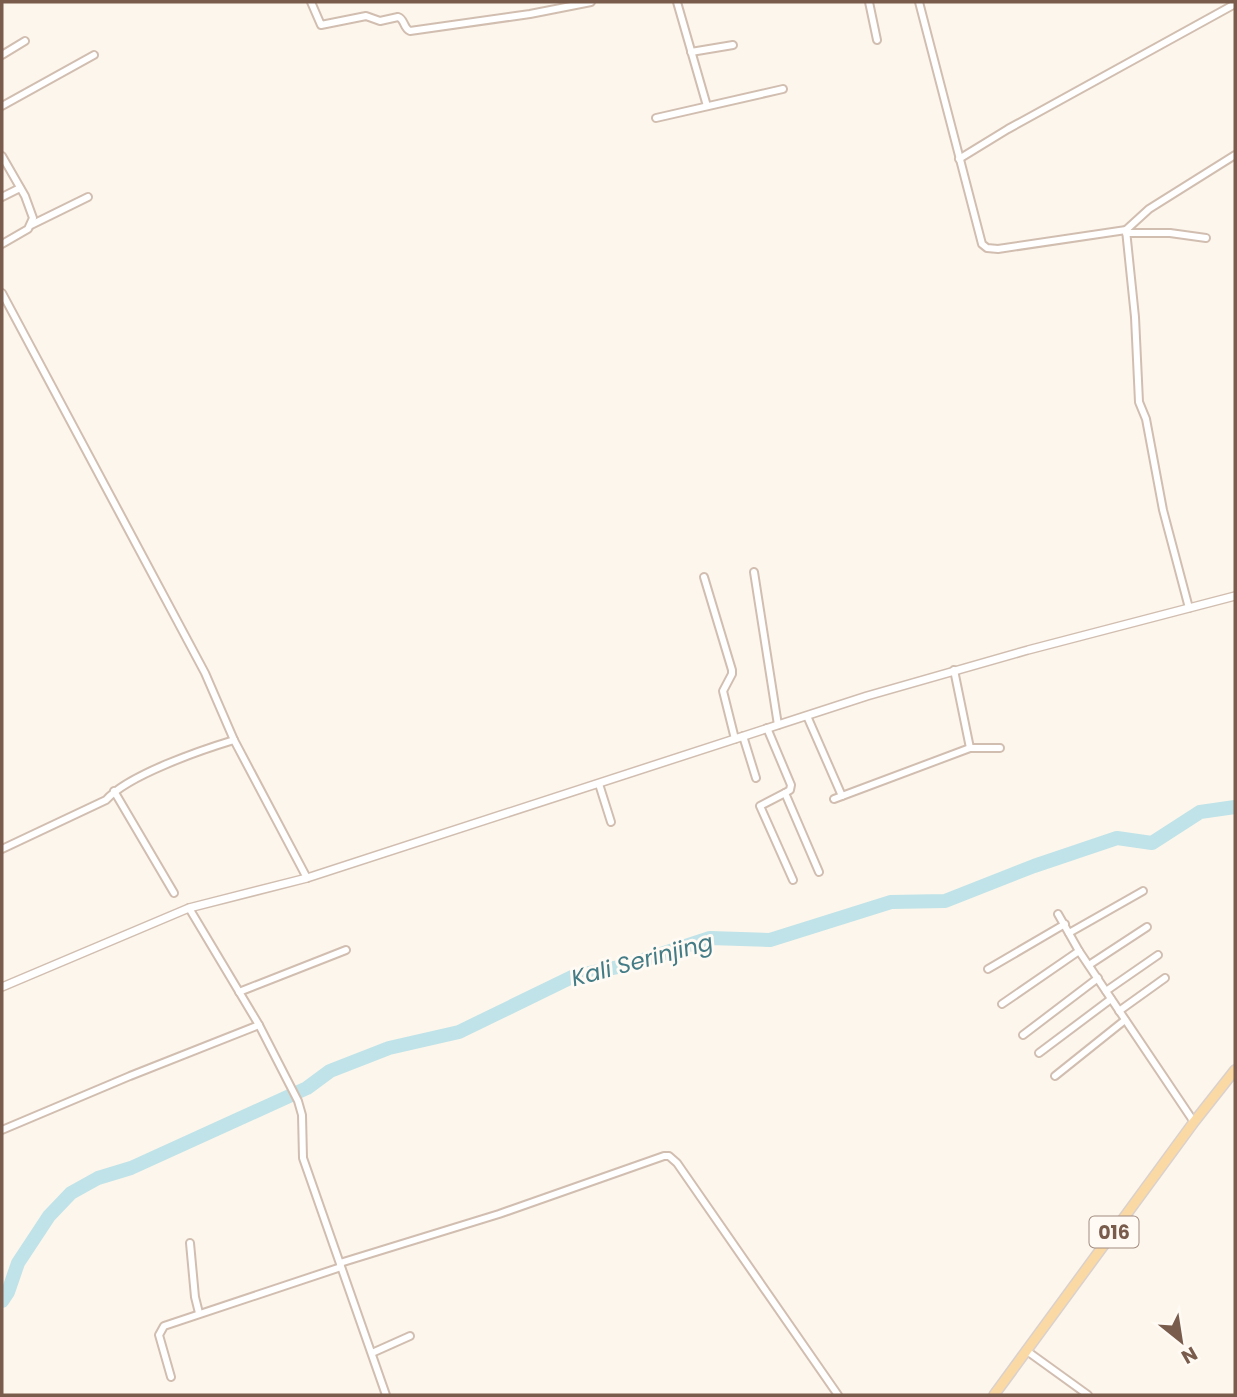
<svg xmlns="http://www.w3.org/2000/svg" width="1237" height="1397" viewBox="0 0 1237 1397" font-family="Poppins,sans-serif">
<rect width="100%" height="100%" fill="#fdf6ec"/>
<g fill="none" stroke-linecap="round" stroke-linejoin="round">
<path stroke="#bfe3e8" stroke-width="14" d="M 2,1301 L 8,1292 L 18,1263 L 49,1216 L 71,1193 L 98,1178 L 131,1168 L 307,1088 L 330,1071 L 389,1048 L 459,1032 L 574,976 L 628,965 L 710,938 L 770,940 L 891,902 L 945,901 L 1034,866 L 1117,838 L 1152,843 L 1200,812 L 1235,807"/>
<g stroke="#d1beb0" stroke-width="10">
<g id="minor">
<path d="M 311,2 L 321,25 L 366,16 L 380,21 L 398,17 C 405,19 403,28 410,31 L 530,14 L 591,2"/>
<path d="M 677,2 L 707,106"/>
<path d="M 869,2 L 877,40"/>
<path d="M 919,2 L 982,244 L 987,248 L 998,249 L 1126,230"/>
<path d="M 691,52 L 733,45"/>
<path d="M 2,55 L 25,41"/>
<path d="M 2,106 L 94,55"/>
<path d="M 656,118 L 783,89"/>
<path d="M 2,156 L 25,196 L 33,218 L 28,229 L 2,244"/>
<path d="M 959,159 L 1008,129 L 1235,4"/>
<path d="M 2,197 L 20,188"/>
<path d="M 31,225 L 88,197"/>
<path d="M 1126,233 L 1170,233 L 1206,238"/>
<path d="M 2,293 L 205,673 L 234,740 L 307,878"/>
<path d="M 754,572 L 778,725"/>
<path d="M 704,577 L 732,670 L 732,674 L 723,691 L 735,739"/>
<path d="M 1189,608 L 1163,510 L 1146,419 L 1139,402 L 1135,317 L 1126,230 L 1149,209 L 1235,155"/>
<path d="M 954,670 L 970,748"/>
<path d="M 807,716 L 842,796"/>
<path d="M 767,728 L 791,785 L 790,790 L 785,793 L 819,872"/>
<path d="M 743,736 L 756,778"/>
<path d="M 599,784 L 611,822"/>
<path d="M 114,791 L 174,893"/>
<path d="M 785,793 L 760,806 L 793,880"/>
<path d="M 834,799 L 970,748 L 1000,748"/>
<path d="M 2,849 L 106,800 C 128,775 201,750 234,740"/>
<path d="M 189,908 L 259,1025 L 298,1101 L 302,1115 L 303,1158 L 386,1395"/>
<path d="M 1058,914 L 1079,951 L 1194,1122"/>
<path d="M 1069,933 L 1143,891"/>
<path d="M 1089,965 L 1147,927"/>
<path d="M 988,969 L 1065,924"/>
<path d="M 1106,991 L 1158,955"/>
<path d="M 239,992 L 346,950"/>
<path d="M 1002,1004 L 1079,951"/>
<path d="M 1119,1011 L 1165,978"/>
<path d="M 1023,1035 L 1098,978"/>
<path d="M 1039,1053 L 1111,999"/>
<path d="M 1055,1076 L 1125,1020"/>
<path d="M 2,1130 L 130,1076 L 259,1025"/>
<path d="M 190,1243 L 195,1297 L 199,1313"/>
<path d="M 340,1263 L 499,1214 L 664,1156 L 669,1156 L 677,1163 L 838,1395"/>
<path d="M 1027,1351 L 1088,1395"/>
<path d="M 372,1353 L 410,1336"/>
<path d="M 171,1377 L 159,1335 L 164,1326 L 341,1267"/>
</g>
</g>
<g stroke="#d1beb0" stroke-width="10">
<path id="tertiary" d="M 2,987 L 189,908 L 307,878 L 867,696 L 1028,650 L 1235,596"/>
</g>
<g stroke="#dad1cd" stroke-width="12">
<path id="primary" d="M 994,1395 L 1194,1122 L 1235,1070"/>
</g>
<use href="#minor" stroke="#fff" stroke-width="6"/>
<use href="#tertiary" stroke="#fff" stroke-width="7"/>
<use href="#primary" stroke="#fbd9a5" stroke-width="9"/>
</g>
<g text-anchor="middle" stroke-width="6" stroke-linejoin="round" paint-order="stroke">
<rect fill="#fffaf3" stroke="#a28b7f" stroke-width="2" x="1089.5" y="1216.5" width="49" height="31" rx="5"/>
<g font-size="19" font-weight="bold" fill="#7a5c4d">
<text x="1114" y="1239">016</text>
</g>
<g font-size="23" font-style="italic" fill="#437c86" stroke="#fffaf3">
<text transform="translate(642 960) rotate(-15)" y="8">Kali Serinjing</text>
</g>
</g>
<rect width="1237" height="1397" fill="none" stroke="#7a5c4d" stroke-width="7"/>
<g transform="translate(1181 1341) rotate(150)" stroke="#fffaf3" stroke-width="5" paint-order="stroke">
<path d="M0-5L12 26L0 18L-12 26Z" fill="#7a5c4d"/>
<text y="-10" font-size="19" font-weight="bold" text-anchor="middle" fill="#7a5c4d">N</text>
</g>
</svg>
